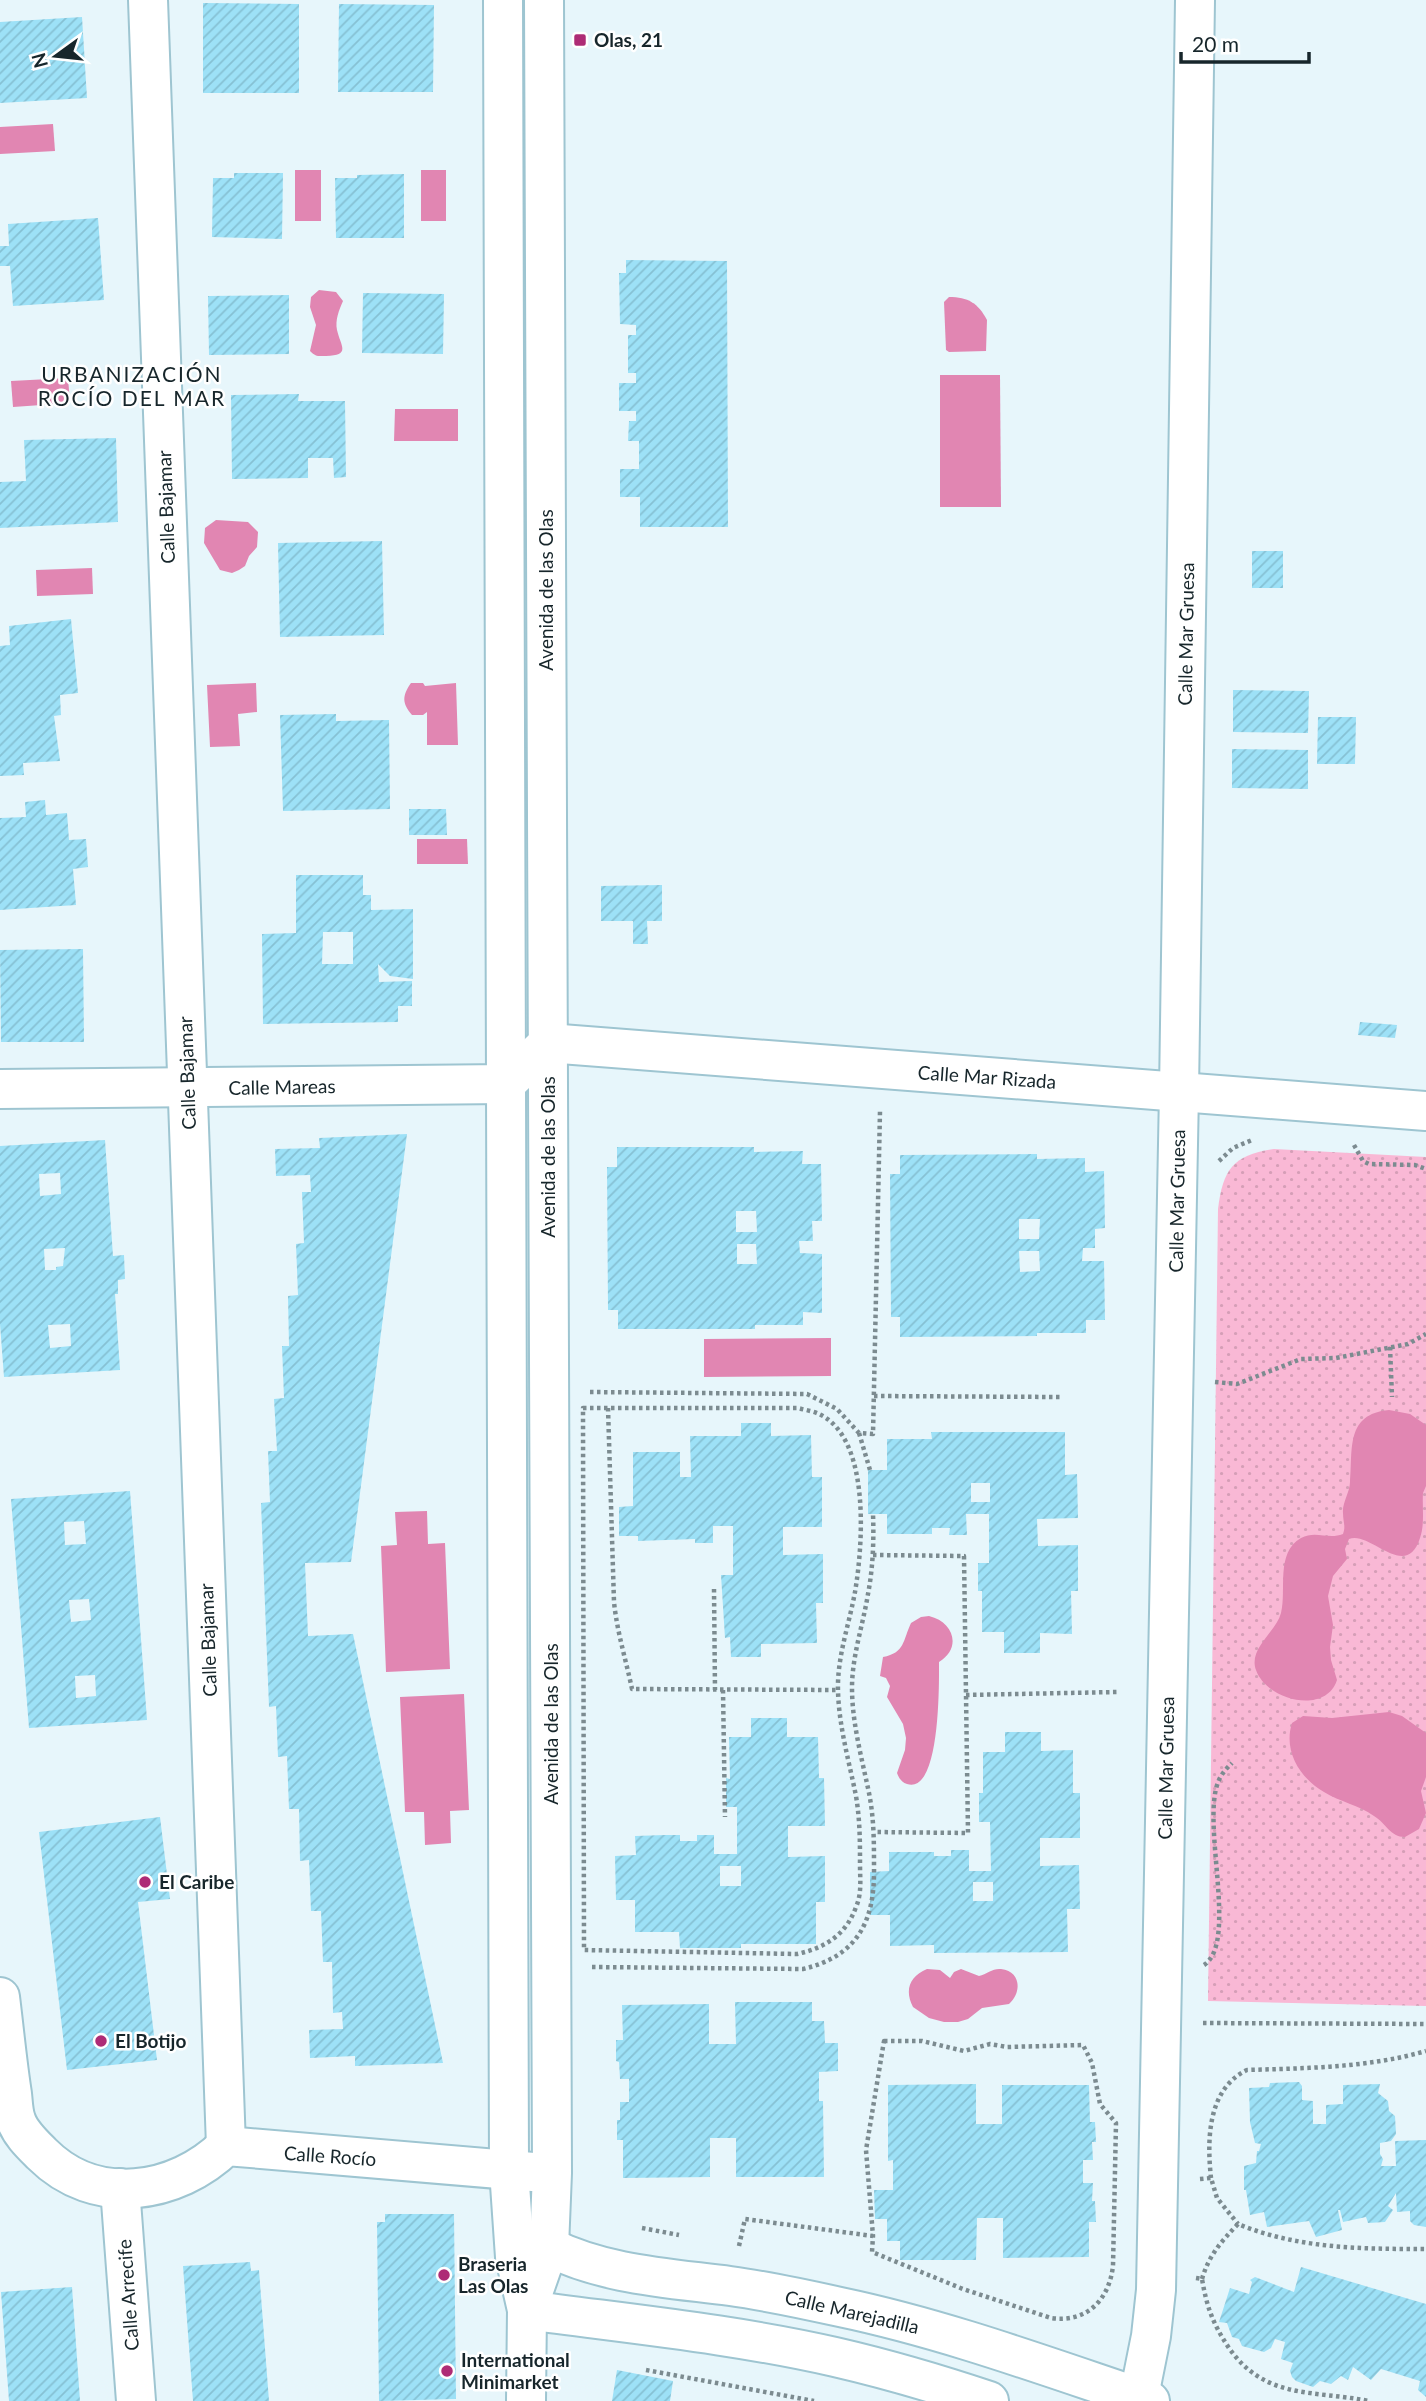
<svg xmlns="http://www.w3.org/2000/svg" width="1426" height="2401" viewBox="0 0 1426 2401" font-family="Lato,sans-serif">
<defs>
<pattern id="grass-dots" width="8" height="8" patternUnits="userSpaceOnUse" patternTransform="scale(1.75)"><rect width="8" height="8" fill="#f9b8d5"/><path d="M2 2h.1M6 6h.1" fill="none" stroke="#d59eb7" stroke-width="1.8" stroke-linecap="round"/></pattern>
<pattern id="building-hatch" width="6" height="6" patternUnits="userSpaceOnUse" patternTransform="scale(1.75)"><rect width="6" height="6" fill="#9de1f7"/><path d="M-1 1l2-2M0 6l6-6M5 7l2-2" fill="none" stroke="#86c1d4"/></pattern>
</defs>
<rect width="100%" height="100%" fill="#e7f6fb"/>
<path fill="url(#grass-dots)" d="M 1274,1149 L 1426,1157 L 1426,2006 L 1208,2001 L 1218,1209 C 1223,1169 1233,1155 1274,1149 Z"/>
<g fill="#e186b2">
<path d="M 53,124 L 55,151 L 0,154 L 0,127 Z"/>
<rect x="295" y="170" width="26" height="51"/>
<rect x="421" y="170" width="25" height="51"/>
<path d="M 319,290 L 336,292 L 343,301 C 339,310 335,320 337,330 C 341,347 351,355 326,356 C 318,356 316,357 310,351 L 316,325 L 310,307 L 311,297 Z"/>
<path d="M 949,297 C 968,297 978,303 987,320 L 986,351 L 949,352 L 946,350 L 944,302 Z"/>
<path d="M 940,375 L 1000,375 L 1001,507 L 940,507 Z"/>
<path d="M 68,378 L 70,403 L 13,407 L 11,381 Z"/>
<path d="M 395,409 L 458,409 L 458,441 L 394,441 Z"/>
<path d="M 216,520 L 248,522 L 258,532 L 257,547 L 249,556 L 245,566 L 239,570 L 232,573 L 220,570 L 204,543 L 205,528 Z"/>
<path d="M 92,568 L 93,594 L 37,596 L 36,570 Z"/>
<path d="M 256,683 L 257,712 L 238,714 L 240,746 L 210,747 L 207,685 Z"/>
<path d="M 411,683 L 423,683 L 425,686 L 456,683 L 458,745 L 427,745 L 427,712 L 423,715 L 412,715 C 402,703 402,696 411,683 Z"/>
<path d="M 417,839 L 467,839 L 468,864 L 417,864 Z"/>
<path d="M 831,1338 L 831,1376 L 704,1377 L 704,1339 Z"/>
<path d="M 1389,1410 L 1410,1414 L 1426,1425 L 1426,1486 L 1423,1493 C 1422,1507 1425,1524 1420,1538 C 1406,1582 1370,1530 1349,1539 L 1345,1549 L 1347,1559 L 1333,1576 L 1328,1596 L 1333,1625 L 1330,1647 L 1331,1660 L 1337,1680 C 1326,1715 1267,1701 1256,1670 C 1248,1649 1276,1632 1281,1613 C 1287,1590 1275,1553 1301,1538 C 1316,1530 1328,1540 1343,1534 C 1346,1526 1343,1522 1343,1513 C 1342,1503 1350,1492 1350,1482 C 1353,1450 1345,1414 1389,1410 Z"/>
<path d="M 427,1511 L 428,1544 L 445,1543 L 450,1669 L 386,1672 L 381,1546 L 397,1545 L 395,1512 Z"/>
<path d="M 929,1616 C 954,1622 962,1648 939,1662 C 939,1680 941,1795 907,1784 C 901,1782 899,1778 897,1773 L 905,1750 L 906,1738 L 903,1724 L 887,1697 L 890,1686 L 886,1678 L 880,1676 L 883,1657 C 905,1653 903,1640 911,1623 L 921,1617 Z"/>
<path d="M 464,1694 L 469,1810 L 450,1811 L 451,1843 L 425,1845 L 424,1812 L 405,1812 L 400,1697 Z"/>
<path d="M 1389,1712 L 1402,1716 L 1426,1733 L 1426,1777 L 1421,1791 L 1426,1813 L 1419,1829 L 1405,1837 C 1390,1837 1386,1823 1374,1816 C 1359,1805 1340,1802 1324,1792 C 1300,1778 1283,1751 1292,1723 L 1303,1716 L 1332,1718 Z"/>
<path d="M 927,1969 L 940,1970 L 950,1978 L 954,1972 L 961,1969 L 979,1976 C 987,1974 993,1968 1001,1969 C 1021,1971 1022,1993 1009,2004 L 982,2008 L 968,2019 L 958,2022 L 944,2022 L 929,2018 L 913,2007 C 904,1990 910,1976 927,1969 Z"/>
</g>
<g fill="url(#building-hatch)" fill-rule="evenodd">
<path d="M 203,3 L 299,4 L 299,93 L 203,93 Z"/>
<path d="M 339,4 L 434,5 L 433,92 L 338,92 Z"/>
<path d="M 82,17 L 87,98 L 0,103 L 0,22 Z"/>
<path d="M 234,173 L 283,173 L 282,239 L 212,237 L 213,178 L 234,178 Z"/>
<path d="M 404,174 L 404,238 L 336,238 L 335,178 L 357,178 L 357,175 Z"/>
<path d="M 98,218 L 104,300 L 13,306 L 10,266 L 0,266 L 0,246 L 9,246 L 8,224 Z"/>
<path d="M 626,260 L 727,261 L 728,527 L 640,527 L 640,497 L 620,497 L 620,469 L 639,469 L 639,441 L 628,441 L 629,421 L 636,421 L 636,411 L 619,411 L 619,383 L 636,383 L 636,373 L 628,373 L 628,335 L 636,335 L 636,325 L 620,324 L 619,273 L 626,273 Z"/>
<path d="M 363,293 L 444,294 L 443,354 L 362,353 Z"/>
<path d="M 289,295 L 289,354 L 209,355 L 208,296 Z"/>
<path d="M 299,394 L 298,401 L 345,401 L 346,477 L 334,478 L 333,458 L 308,458 L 308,478 L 232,479 L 231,395 Z"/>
<path d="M 116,438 L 118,522 L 0,528 L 0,482 L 26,481 L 24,440 Z"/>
<path d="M 382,541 L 384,635 L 280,637 L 278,543 Z"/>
<rect x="1252" y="551" width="31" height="37"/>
<path d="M 71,619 L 78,693 L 60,695 L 61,715 L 54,716 L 60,761 L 23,763 L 24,775 L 0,776 L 0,646 L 10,645 L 9,626 Z"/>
<path d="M 1233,690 L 1309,691 L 1308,733 L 1233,732 Z"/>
<path d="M 336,714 L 336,721 L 389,720 L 390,809 L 283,811 L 280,715 Z"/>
<path d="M 1318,717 L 1356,717 L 1355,764 L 1317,764 Z"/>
<path d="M 1232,749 L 1308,750 L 1308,789 L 1232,788 Z"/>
<path d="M 45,800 L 46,815 L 67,813 L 69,840 L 86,839 L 88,867 L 73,869 L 76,905 L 0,910 L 0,818 L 26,817 L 25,802 Z"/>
<path d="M 409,809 L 446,809 L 447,835 L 409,835 Z"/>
<path d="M 296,875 L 363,875 L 363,895 L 371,895 L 371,910 L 413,909 L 413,979 L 390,976 L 378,964 L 379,982 L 412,981 L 412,1006 L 398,1006 L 398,1022 L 263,1024 L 262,934 L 296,933 ZM 323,932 L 353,932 L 353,964 L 322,964 Z"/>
<path d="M 662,885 L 662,921 L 647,921 L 648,944 L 633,944 L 633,921 L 601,921 L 601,886 Z"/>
<path d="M 83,949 L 84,1042 L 1,1042 L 0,950 Z"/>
<path d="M 1360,1022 L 1397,1025 L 1395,1038 L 1358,1035 Z"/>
<path d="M 407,1134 L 351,1562 L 305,1563 L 308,1636 L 353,1634 L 443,2063 L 355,2066 L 355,2056 L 310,2058 L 309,2030 L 343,2029 L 342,2012 L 333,2013 L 332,1962 L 323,1962 L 321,1911 L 311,1911 L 309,1860 L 300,1861 L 299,1809 L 289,1809 L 287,1756 L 278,1757 L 276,1706 L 269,1707 L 261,1503 L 270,1502 L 268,1451 L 277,1451 L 274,1399 L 284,1398 L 282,1346 L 289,1346 L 288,1296 L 298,1295 L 296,1244 L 304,1243 L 302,1192 L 311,1192 L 310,1175 L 276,1176 L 275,1149 L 320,1148 L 319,1138 Z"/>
<path d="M 105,1140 L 113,1256 L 124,1255 L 125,1279 L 118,1280 L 118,1294 L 115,1294 L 120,1370 L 4,1377 L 0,1324 L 0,1146 ZM 60,1173 L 61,1194 L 40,1196 L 39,1174 ZM 65,1248 L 63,1266 L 56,1267 L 56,1270 L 45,1270 L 44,1249 ZM 70,1324 L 71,1346 L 50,1348 L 48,1325 Z"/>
<path d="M 617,1147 L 754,1147 L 754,1152 L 803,1151 L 802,1164 L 821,1164 L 822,1221 L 812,1221 L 813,1241 L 799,1241 L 800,1253 L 822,1254 L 822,1313 L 803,1312 L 803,1325 L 755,1325 L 755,1329 L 618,1329 L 618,1310 L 608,1310 L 607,1167 L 617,1167 ZM 736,1211 L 756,1211 L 757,1232 L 736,1232 ZM 737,1244 L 756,1244 L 757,1264 L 737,1264 Z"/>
<path d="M 1037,1154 L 1037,1159 L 1085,1158 L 1085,1172 L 1104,1171 L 1105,1228 L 1095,1229 L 1095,1248 L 1083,1248 L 1082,1261 L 1104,1261 L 1105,1320 L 1086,1320 L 1086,1333 L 1037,1333 L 1037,1336 L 900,1337 L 900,1317 L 891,1317 L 890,1174 L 900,1174 L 900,1155 ZM 1019,1219 L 1040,1219 L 1039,1239 L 1019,1239 ZM 1019,1251 L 1039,1251 L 1040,1271 L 1020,1272 Z"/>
<path d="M 741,1423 L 771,1423 L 771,1436 L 811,1435 L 812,1477 L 822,1477 L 822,1527 L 783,1527 L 783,1555 L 823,1554 L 823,1603 L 816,1603 L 817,1643 L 761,1644 L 761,1657 L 731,1657 L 730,1637 L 725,1638 L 721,1575 L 733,1575 L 733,1526 L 713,1526 L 713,1543 L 695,1543 L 695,1539 L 638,1541 L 638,1536 L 619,1536 L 619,1507 L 633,1506 L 633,1452 L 680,1452 L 680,1477 L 691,1477 L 690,1436 L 741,1436 Z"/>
<path d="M 931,1432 L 1065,1432 L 1065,1475 L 1077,1474 L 1078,1518 L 1037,1519 L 1038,1546 L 1078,1545 L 1078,1591 L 1071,1591 L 1072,1634 L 1040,1633 L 1040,1653 L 1004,1653 L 1004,1632 L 982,1632 L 982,1591 L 978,1591 L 978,1563 L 989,1563 L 989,1514 L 966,1514 L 967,1535 L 949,1535 L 950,1528 L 932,1528 L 932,1534 L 887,1534 L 887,1514 L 868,1514 L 868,1470 L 887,1470 L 887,1439 L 932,1439 ZM 971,1483 L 990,1483 L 990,1502 L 971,1502 Z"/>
<path d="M 130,1491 L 147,1720 L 29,1728 L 11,1499 ZM 84,1521 L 86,1544 L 65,1545 L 64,1522 ZM 89,1599 L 91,1620 L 71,1622 L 69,1600 ZM 95,1675 L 96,1696 L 76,1698 L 75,1676 Z"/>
<path d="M 751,1718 L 787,1718 L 787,1737 L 818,1737 L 819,1778 L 824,1778 L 825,1826 L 788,1826 L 788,1857 L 825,1856 L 825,1902 L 816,1902 L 816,1944 L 741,1944 L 741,1948 L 680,1948 L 679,1932 L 635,1932 L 635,1900 L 616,1900 L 615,1856 L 636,1855 L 635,1836 L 665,1835 L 680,1835 L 680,1841 L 697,1841 L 697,1835 L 714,1835 L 714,1854 L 737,1854 L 737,1807 L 726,1807 L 726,1778 L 730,1779 L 729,1737 L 751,1737 ZM 720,1866 L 741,1866 L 741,1886 L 720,1886 Z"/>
<path d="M 1005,1732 L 1041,1732 L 1041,1751 L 1073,1750 L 1073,1793 L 1080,1793 L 1080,1838 L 1040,1838 L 1040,1866 L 1079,1865 L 1080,1909 L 1067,1909 L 1068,1952 L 934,1953 L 934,1945 L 890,1946 L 890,1915 L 870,1915 L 870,1872 L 889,1871 L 889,1852 L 934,1852 L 934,1856 L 951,1856 L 951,1850 L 969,1850 L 969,1871 L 991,1871 L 990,1822 L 979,1822 L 979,1793 L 983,1793 L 983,1752 L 1005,1752 ZM 973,1882 L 993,1882 L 993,1901 L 973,1901 Z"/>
<path d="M 160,1817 L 170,1899 L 138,1902 L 157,2060 L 67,2070 L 39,1832 Z"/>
<path d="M 735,2002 L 812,2002 L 812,2021 L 824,2021 L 825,2043 L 838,2043 L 838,2071 L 819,2072 L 819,2101 L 823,2101 L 824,2177 L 736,2177 L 736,2138 L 710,2138 L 710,2177 L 623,2178 L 623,2140 L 617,2140 L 617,2120 L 620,2120 L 620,2102 L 629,2102 L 629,2079 L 620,2079 L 619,2062 L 616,2061 L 616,2040 L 623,2040 L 622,2005 L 709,2004 L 709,2044 L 736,2044 Z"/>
<path d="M 1299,2082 L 1302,2086 L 1302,2100 L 1313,2101 L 1313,2124 L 1326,2124 L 1326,2105 L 1343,2104 L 1343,2085 L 1380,2084 L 1378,2093 L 1388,2101 L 1389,2111 L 1395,2116 L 1396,2134 L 1391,2141 L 1380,2143 L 1380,2154 L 1383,2159 L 1381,2166 L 1396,2166 L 1395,2141 L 1426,2140 L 1426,2227 L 1414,2225 L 1410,2221 L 1410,2211 L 1397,2212 L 1396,2193 L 1388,2206 L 1393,2210 L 1385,2222 L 1368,2223 L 1366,2217 L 1343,2222 L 1340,2210 L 1338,2210 L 1342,2230 L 1316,2237 L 1309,2221 L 1267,2227 L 1264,2212 L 1250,2215 L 1246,2190 L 1244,2190 L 1244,2166 L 1256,2163 L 1257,2151 L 1259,2151 L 1261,2144 L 1255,2143 L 1250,2122 L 1249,2088 L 1269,2087 L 1270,2083 Z"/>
<path d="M 976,2084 L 976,2124 L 1002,2124 L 1002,2085 L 1089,2085 L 1090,2122 L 1095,2122 L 1096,2142 L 1092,2142 L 1093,2160 L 1083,2160 L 1083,2183 L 1093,2183 L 1092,2201 L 1095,2201 L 1096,2222 L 1089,2222 L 1089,2257 L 1003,2258 L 1003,2218 L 977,2218 L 976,2260 L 900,2260 L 900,2241 L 887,2241 L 887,2219 L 875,2219 L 874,2190 L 893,2190 L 893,2160 L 888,2161 L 888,2085 Z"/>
<path d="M 385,2214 L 454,2214 L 456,2399 L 379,2401 L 377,2222 L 385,2222 Z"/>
<path d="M 250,2262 L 251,2271 L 259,2270 L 269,2401 L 193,2401 L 183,2266 Z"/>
<path d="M 1301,2267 L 1426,2304 L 1426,2397 L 1418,2390 L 1420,2381 L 1381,2369 L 1371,2380 L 1353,2367 L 1348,2380 L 1341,2376 L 1331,2384 L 1320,2381 L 1313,2387 L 1296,2381 L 1292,2377 L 1290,2371 L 1293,2363 L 1281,2359 L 1285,2342 L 1275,2339 L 1271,2348 L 1264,2352 L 1242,2346 L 1239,2339 L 1232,2337 L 1227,2323 L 1219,2322 L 1230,2288 L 1249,2294 L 1252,2282 L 1250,2280 L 1255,2277 L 1294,2292 Z"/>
<path d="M 72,2287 L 80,2401 L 9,2401 L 1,2292 Z"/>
<path d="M 617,2370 L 673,2381 L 670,2401 L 612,2401 Z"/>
</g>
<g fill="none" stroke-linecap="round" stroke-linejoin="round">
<g stroke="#9ec5d1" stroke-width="42">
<g id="minor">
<path d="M 148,0 L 226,2146"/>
<path d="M 503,0 L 509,2170 L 515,2257 L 527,2310 L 526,2401"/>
<path d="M 0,1089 L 506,1084 L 548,1043 L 1426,1111"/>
<path d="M 0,1997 C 4,2029 7,2062 12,2094 C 13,2102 13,2112 16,2120 C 20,2133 33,2145 42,2154 C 95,2207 176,2195 226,2146 L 533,2172"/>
<path d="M 120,2188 L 136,2401"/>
<path d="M 549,2247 C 605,2275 669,2278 730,2286 C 767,2291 804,2299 840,2307 C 945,2329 1048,2367 1150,2401"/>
<path d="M 527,2310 L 549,2247 L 552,2173 L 544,0"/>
<path d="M 527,2310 C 630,2324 734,2334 835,2357 C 887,2369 938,2384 989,2401"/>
<path d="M 1138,2401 L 1151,2336 L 1156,2290 L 1179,1092 L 1195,0"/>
</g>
</g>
<g stroke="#7c8b90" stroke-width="4.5" stroke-dasharray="3.5 3.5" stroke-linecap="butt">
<path d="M 1354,1145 L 1363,1161 L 1369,1164 L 1415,1165 L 1426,1169"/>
<path d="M 1219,1161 L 1233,1148 L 1252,1140"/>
<path d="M 1390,1347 L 1392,1397"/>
<path d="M 1215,1382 L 1237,1384 L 1301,1359 L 1336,1358 L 1408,1344 L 1426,1334"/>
<path d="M 590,1392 L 807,1394 L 837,1409 L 859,1433 L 873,1434 L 880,1111"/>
<path d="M 874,1396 L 1060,1397"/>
<path d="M 583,1408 L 798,1408 C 805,1410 813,1411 819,1414 C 871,1438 863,1545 855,1592 C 849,1625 837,1657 838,1691 C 839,1727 849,1761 856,1796 C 860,1820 860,1842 860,1865 C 860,1880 862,1893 856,1907 C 846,1935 825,1948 797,1954 L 584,1950 Z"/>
<path d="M 608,1408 L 614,1602 C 617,1632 626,1660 632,1689 L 838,1690"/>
<path d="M 859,1433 L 870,1470"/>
<path d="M 873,1555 L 964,1556 L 968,1833 L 875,1832"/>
<path d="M 714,1589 L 715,1690"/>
<path d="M 723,1690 L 725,1817"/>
<path d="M 966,1695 L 1117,1692"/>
<path d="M 1204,1965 C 1239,1942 1200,1821 1219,1780 C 1222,1773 1227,1768 1232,1763"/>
<path d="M 592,1967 L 803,1969 C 858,1956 875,1921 874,1867 C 874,1842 874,1818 869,1793 C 862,1759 852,1723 852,1688 C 852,1656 863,1625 868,1594 C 873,1568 874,1540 873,1514"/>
<path d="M 1203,2023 L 1426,2024"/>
<path d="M 884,2041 L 922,2041 L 964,2051 L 990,2044 L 1007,2047 L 1083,2045 L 1092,2063 L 1100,2104 L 1116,2123 L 1113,2266 C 1109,2300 1087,2323 1051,2318 L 963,2289 L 872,2252 L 873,2236 L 866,2150 Z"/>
<path d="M 1211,2178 C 1207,2141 1207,2089 1247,2070 C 1307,2068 1367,2068 1426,2051"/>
<path d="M 1200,2179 L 1211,2178 L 1217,2198 L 1238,2224"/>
<path d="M 642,2228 L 679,2235"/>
<path d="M 739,2246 L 745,2219 L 873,2236"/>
<path d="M 1196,2278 L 1202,2279 C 1207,2308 1213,2324 1229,2348 C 1265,2400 1314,2390 1369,2401"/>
<path d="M 1202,2279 C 1209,2255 1221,2242 1238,2224 C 1299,2249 1362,2249 1426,2249"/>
<path d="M 646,2370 L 814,2401"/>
</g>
<use href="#minor" stroke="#fff" stroke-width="38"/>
</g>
<g fill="#ae2c76" stroke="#fff" stroke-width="2.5">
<rect x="573" y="33" width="14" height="14" rx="3.5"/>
<circle cx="145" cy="1882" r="7"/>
<circle cx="101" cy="2041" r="7"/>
<circle cx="444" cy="2275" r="7"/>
<circle cx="447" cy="2371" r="7"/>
</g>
<g text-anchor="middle" stroke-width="5" stroke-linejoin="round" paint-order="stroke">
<g font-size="19" font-weight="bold" fill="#17262b" stroke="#fff" text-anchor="start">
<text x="594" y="47">Olas, 21</text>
<text x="159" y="1889">El Caribe</text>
<text x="115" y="2048">El Botijo</text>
<text x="458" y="2271">Braseria<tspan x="458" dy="22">Las Olas</tspan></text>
<text x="461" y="2367">International<tspan x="461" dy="22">Minimarket</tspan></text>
</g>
<g font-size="19" fill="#17262b" stroke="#fff">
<text transform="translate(166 507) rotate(-92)" y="7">Calle Bajamar</text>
<text transform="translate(546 590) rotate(-90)" y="7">Avenida de las Olas</text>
<text transform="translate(1186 634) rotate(-89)" y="7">Calle Mar Gruesa</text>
<text transform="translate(187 1073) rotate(-92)" y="7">Calle Bajamar</text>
<text transform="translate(987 1077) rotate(4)" y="7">Calle Mar Rizada</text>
<text transform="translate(282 1087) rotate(-1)" y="7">Calle Mareas</text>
<text transform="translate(548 1157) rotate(-90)" y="7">Avenida de las Olas</text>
<text transform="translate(1177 1201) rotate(-89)" y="7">Calle Mar Gruesa</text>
<text transform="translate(208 1640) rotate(-92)" y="7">Calle Bajamar</text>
<text transform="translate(551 1724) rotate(-90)" y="7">Avenida de las Olas</text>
<text transform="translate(1166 1768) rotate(-89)" y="7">Calle Mar Gruesa</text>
<text transform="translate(330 2156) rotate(4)" y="7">Calle Rocío</text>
<text transform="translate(128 2295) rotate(-94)" y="7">Calle Arrecife</text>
<text transform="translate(852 2312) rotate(13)" y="7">Calle Marejadilla</text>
</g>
<g font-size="21" letter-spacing="2" fill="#17262b" stroke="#fff">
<text x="132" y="382">URBANIZACIÓN<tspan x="132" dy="24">ROCÍO DEL MAR</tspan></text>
</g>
</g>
<g transform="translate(56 56) rotate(255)" stroke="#ffffff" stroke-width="5" paint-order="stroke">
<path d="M0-5L12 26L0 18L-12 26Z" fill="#17262b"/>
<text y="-10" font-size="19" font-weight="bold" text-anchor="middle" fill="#17262b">N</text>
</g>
<path d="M1181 52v10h128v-10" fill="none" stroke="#17262b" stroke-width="3.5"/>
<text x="1192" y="52" font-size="21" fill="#17262b" stroke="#ffffff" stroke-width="5" paint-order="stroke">20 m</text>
</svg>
